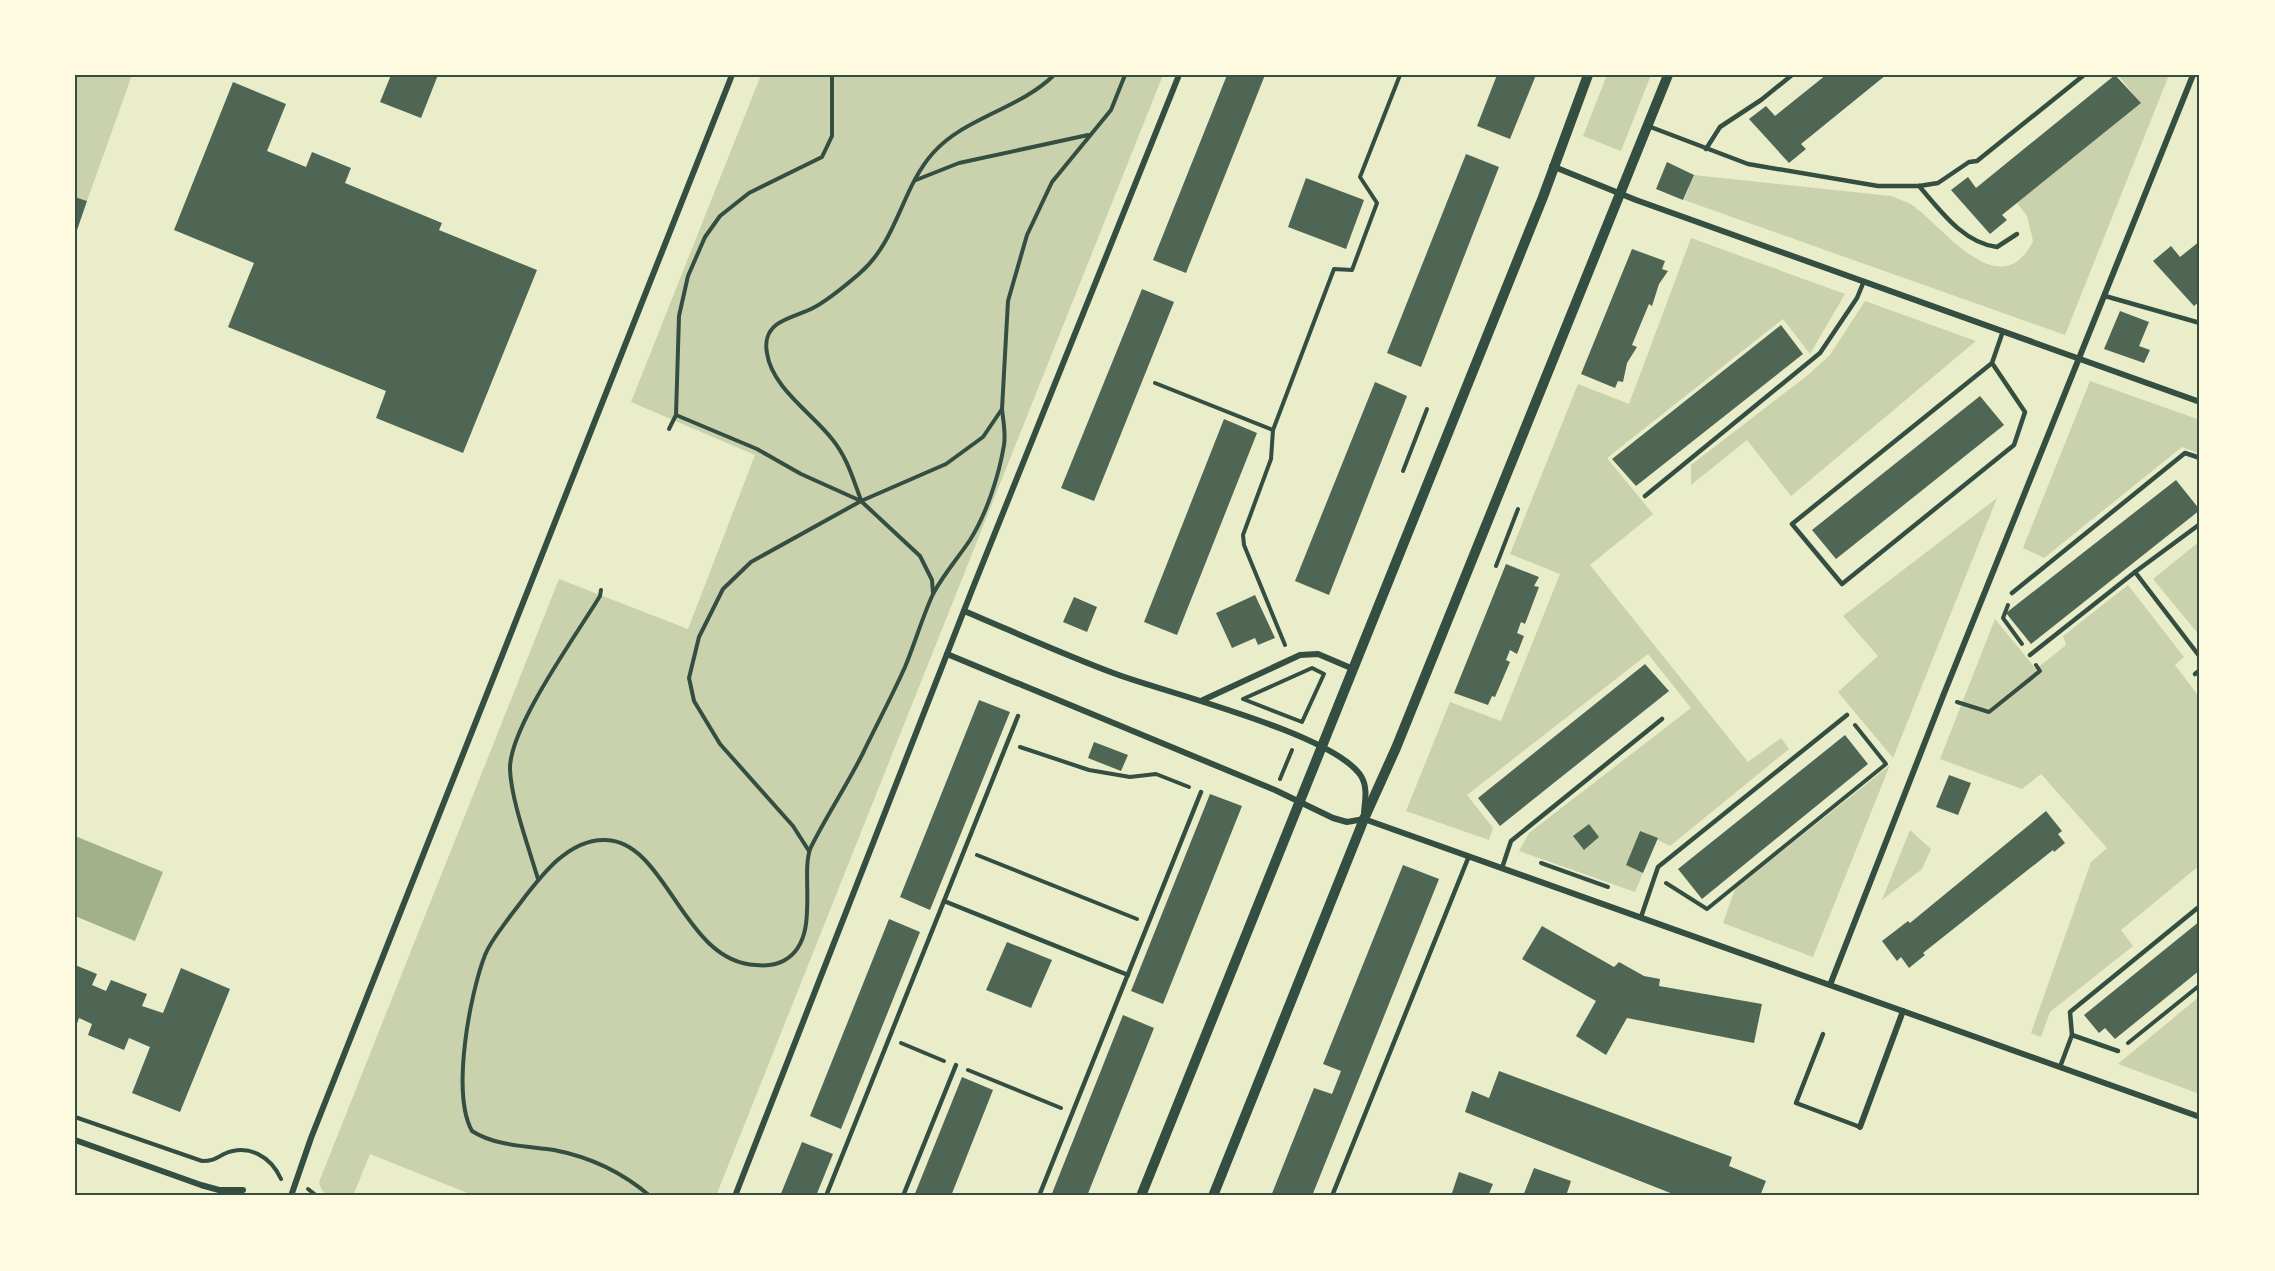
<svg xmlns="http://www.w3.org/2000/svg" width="2275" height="1271" viewBox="0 0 2275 1271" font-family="Commissioner,sans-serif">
<rect width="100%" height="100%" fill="#e9edc9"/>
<g fill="#cad2ad">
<path d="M 75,75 L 132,75 L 87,201 L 75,197 Z"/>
<path d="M 761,75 L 1163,75 L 716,1196 L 475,1196 L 370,1154 L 353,1196 C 337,1196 323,1201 319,1182 L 559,579 L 688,629 L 755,455 L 631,402 Z"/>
<path d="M 1607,75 L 1651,75 L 1621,151 L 1583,136 Z"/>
<path d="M 2118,75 L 2169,75 L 2065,335 L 1684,200 L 1694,175 L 1891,196 C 1898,199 1906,201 1912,205 C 1944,227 2000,307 2033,241 L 2027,216 L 2017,203 L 2140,103 Z"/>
<path d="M 1691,238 L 1845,294 L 1810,354 L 1783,319 L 1607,458 L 1653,514 L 1590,565 L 1748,762 L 1781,738 L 1789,749 L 1670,846 L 1640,831 L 1626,865 L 1643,873 L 1635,892 L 1519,851 L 1529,833 L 1691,708 L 1648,654 L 1467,795 L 1493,828 L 1489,840 L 1406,811 L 1450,702 L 1501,721 L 1560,574 L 1510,554 L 1578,384 L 1629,404 Z"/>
<path d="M 1865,301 L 1976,341 L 1791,496 L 1747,440 L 1691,485 L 1691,465 L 1808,375 L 1830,355 Z"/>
<path d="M 2090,381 L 2200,420 L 2200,454 L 2182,447 L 2044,558 L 2023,548 Z"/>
<path d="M 1997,498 L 1893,758 L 1838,692 L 1878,656 L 1843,616 Z"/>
<path d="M 2200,541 L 2200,636 L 2153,579 Z"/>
<path d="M 2128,585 L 2184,657 L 2175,665 L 2200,698 L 2200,865 L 2121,930 L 2133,946 L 2050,1012 L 2041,1037 L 2031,1033 L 2091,862 L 2107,848 L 2041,774 L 2022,789 L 1940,759 L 1995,619 L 2036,669 L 2066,645 L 2063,636 Z"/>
<path d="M 1890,765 L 1813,957 L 1723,923 L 1735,889 Z"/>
<path d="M 1910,830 L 1931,849 L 1922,869 L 1882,900 Z"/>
<path d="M 2200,996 L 2200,1094 L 2118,1064 Z"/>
</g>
<path fill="#a3b18a" d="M 75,836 L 163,872 L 135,941 L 75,916 Z"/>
<g fill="#4f6655">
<path d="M 391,75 L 438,75 L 421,118 L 380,102 Z"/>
<path d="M 1227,75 L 1265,75 L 1186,273 L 1153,260 Z"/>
<path d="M 1497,75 L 1536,75 L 1510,139 L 1477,126 Z"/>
<path d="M 1826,75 L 1886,75 L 1801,144 L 1806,149 L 1789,163 L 1749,119 L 1766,106 L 1775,116 Z"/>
<path d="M 2115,75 L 2141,103 L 2002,215 L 2007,220 L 1990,234 L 1951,190 L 1968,177 L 1976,188 Z"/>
<path d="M 233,82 L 286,104 L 267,151 L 306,167 L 312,152 L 351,168 L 345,183 L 442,223 L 439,230 L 537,270 L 463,453 L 376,418 L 386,391 L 228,327 L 254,263 L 174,230 Z"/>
<path d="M 1466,154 L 1499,167 L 1421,367 L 1387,353 Z"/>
<path d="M 1667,162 L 1694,175 L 1683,200 L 1656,189 Z"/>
<path d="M 1306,178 L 1364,200 L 1346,249 L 1288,227 Z"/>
<path d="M 75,197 L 87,201 L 75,236 Z"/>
<path d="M 2200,241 L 2200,301 L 2194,306 L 2153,261 L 2171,246 L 2180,257 Z"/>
<path d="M 1632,249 L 1665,261 L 1662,269 L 1668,271 L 1659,284 L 1652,306 L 1649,304 L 1632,345 L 1637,347 L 1627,363 L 1623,382 L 1618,381 L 1615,388 L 1581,374 Z"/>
<path d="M 1142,289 L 1174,302 L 1094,501 L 1061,488 Z"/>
<path d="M 2120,311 L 2149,322 L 2139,346 L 2150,350 L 2144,363 L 2104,349 Z"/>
<path d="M 1781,325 L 1803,354 L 1636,486 L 1612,459 Z"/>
<path d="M 1375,382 L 1407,396 L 1329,595 L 1295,581 Z"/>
<path d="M 1980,396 L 2004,425 L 1836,559 L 1812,530 Z"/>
<path d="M 1224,419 L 1257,433 L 1177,635 L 1144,622 Z"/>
<path d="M 2176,480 L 2200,510 L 2031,644 L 2006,613 Z"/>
<path d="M 1506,564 L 1539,577 L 1534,586 L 1539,587 L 1525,624 L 1521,622 L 1517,633 L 1524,636 L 1517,654 L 1510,650 L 1506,660 L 1510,662 L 1495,697 L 1492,696 L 1488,705 L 1454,693 Z"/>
<path d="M 1255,595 L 1275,638 L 1258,645 L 1255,638 L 1232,648 L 1216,613 Z"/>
<path d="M 1074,597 L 1097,607 L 1087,632 L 1063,622 Z"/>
<path d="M 1645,664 L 1669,691 L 1500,826 L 1478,798 Z"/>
<path d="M 979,700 L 1010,712 L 930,910 L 900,897 Z"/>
<path d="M 1845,735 L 1868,764 L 1702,899 L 1678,869 Z"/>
<path d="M 1094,742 L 1128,755 L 1121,771 L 1088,758 Z"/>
<path d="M 1949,775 L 1971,783 L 1958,815 L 1936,807 Z"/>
<path d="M 1210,794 L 1242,806 L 1163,1004 L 1131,991 Z"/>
<path d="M 2046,811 L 2062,831 L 2058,834 L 2065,843 L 2054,852 L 2053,850 L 1923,953 L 1925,955 L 1909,968 L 1901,957 L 1897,961 L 1882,941 L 1908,921 L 1910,923 Z"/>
<path d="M 1589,824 L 1599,837 L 1584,850 L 1573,836 Z"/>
<path d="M 1640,831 L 1658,838 L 1643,873 L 1626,865 Z"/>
<path d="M 1403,865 L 1439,879 L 1312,1196 L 1271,1196 L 1314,1088 L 1332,1094 L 1341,1071 L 1323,1064 Z"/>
<path d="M 889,919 L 920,932 L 841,1129 L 810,1116 Z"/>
<path d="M 2200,921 L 2200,970 L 2115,1039 L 2105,1028 L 2099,1033 L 2084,1015 Z"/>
<path d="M 1542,926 L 1614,967 L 1619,962 L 1644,976 L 1660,979 L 1659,986 L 1762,1004 L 1754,1043 L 1627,1018 L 1606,1055 L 1576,1036 L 1596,1001 L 1522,959 Z"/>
<path d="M 1007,942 L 1052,960 L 1031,1008 L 986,990 Z"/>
<path d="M 75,965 L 97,974 L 92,985 L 106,991 L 111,980 L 147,994 L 142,1006 L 163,1013 L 181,968 L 230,989 L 180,1112 L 132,1093 L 150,1047 L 129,1038 L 124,1050 L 88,1035 L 92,1024 L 79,1018 L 75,1029 Z"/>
<path d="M 1123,1015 L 1154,1028 L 1087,1196 L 1051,1196 Z"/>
<path d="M 1499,1071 L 1732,1157 L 1729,1166 L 1766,1181 L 1760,1196 L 1678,1196 L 1465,1112 L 1472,1091 L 1489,1098 Z"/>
<path d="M 962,1077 L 993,1090 L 951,1196 L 914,1196 Z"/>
<path d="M 802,1142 L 833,1154 L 816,1196 L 780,1196 Z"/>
<path d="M 1534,1168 L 1571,1181 L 1566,1196 L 1523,1196 Z"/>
<path d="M 1459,1172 L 1493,1184 L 1488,1196 L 1451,1196 Z"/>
</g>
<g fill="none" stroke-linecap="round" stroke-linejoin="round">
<g stroke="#344e41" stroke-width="4">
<path d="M 832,75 L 832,136 L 822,157 L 749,193 L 720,216 L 705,237 L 688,276 L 679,316 L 676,415 L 757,449 L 801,474 L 861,501 L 920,556 L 932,580 L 933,593"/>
<path d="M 916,180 L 959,163 L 1088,135"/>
<path d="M 1155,383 L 1273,430"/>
<path d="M 669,429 L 676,415"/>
<path d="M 1403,471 L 1427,409"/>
<path d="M 861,500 C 853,479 847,457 832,439 C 812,413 772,388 767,353 C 765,343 767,332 776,325 C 786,317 802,314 813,308 C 830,299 846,285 860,273 C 898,240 901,189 933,153 C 965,117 1020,109 1054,75"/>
<path d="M 1496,566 L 1518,509"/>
<path d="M 2008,605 L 2003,618 L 2022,644"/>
<path d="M 1285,645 L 1244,545 L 1243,535 L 1271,459 L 1273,430 L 1334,269 L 1352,270 L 1377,203 L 1360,177 L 1400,75"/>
<path d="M 1312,668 L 1324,674 L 1302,722 L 1243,699 Z"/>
<path d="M 1957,702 L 1989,712 L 2040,671 L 2036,665"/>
<path d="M 1020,747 L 1089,770 L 1130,777 L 1156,774 L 1189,787"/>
<path d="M 1280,779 L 1292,750"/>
<path d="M 809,851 L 793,826 L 720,744 L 694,701 L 689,678 L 699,637 L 723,589 L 751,562 L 861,501 L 946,464 L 983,437 L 1002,409 L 1008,301 L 1027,235 L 1052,182 L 1111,110 L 1125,75"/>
<path d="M 977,855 L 1137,919"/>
<path d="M 1541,863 L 1608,887"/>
<path d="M 538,879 C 529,848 511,800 510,769 C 509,728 577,634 600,596 L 601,590"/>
<path d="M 1666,883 L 1707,909 L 1886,764 L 1855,725"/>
<path d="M 901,1043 L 944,1061"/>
<path d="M 2128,1043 L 2200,985"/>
<path d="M 968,1070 L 1061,1108"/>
<path d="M 75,1117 L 202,1161 C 212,1161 215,1159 224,1154 C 249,1143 271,1157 281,1179"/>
<path d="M 308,1189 L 317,1196"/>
<path d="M 650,1196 C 622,1172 590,1157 554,1150 C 527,1146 495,1146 472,1131 C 451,1093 470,994 485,955 C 491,940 502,928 511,915 C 534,886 564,838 606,840 C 667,842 683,962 756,965 C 766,966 777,965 785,960 C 822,939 799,873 811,847 C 827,815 847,785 863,753 C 877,724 892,696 905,667 C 915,643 922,618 933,594 C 943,575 958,558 970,540 C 987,513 999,475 1004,445 C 1006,433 1003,420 1002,409"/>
</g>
<g stroke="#344e41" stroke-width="4.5">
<path d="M 1648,126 L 1748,164 L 1878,186 L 1919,186 L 1938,183 L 1969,162 L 1977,161 L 2084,75"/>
<path d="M 1706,149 L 1720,127 L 1761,100 L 1792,75"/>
<path d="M 1919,186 C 1940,210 1963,243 1997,247 L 2017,234"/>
<path d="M 2105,296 L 2200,323"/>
<path d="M 1992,363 L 2025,412 L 2014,445 L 1842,584 L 1792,524 L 1992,363 L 2003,331"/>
<path d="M 1645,496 L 1820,353 L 1857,298 L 1864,281"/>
<path d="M 2200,524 L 2135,572 L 2200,657"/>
<path d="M 2012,593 L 2185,453 L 2200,458"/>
<path d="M 2030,655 L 2135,572"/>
<path d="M 2195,674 L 2200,670"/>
<path d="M 1502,868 L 1511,841 L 1662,719"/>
<path d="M 944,901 L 1128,975"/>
<path d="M 1641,917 L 1658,867 L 1847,715"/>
<path d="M 1823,1034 L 1796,1103 L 1860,1127"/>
<path d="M 2072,1035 L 2118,1051"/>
<path d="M 2060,1067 L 2072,1035 L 2070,1012 L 2200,906"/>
<path d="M 826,1196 L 1018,716"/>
<path d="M 903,1196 L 956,1065"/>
<path d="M 1039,1196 L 1201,792"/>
<path d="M 1332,1196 L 1469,856"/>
</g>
<g stroke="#344e41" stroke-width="6">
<path d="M 1552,166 L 1636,200 L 2200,402"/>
<path d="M 964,611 C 1014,632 1065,655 1116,674 C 1167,693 1334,734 1361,776 C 1368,787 1365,801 1364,812"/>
<path d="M 947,654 L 1275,790 L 1333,818 L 1347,822 L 1364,819"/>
<path d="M 1203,700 L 1300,655 L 1318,654 L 1351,668"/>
<path d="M 1364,819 L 2200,1117"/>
<path d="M 1830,985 L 1943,696 L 2193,75"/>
<path d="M 1860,1127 L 1903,1011"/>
<path d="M 75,1140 L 201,1185 L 219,1190 L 243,1190"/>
<path d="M 291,1196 L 311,1138 L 732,75"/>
<path d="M 735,1196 L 972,590 L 1179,75"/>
</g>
<g stroke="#344e41" stroke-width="10">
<path d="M 1141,1196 L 1543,197 L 1588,75"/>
<path d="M 1213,1196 L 1364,819 L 1396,748 L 1668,75"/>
</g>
</g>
<rect width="2275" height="1271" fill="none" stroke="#fefae0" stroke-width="153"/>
<rect x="76" y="76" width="2122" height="1118" fill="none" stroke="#344e41" stroke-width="2"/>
</svg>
